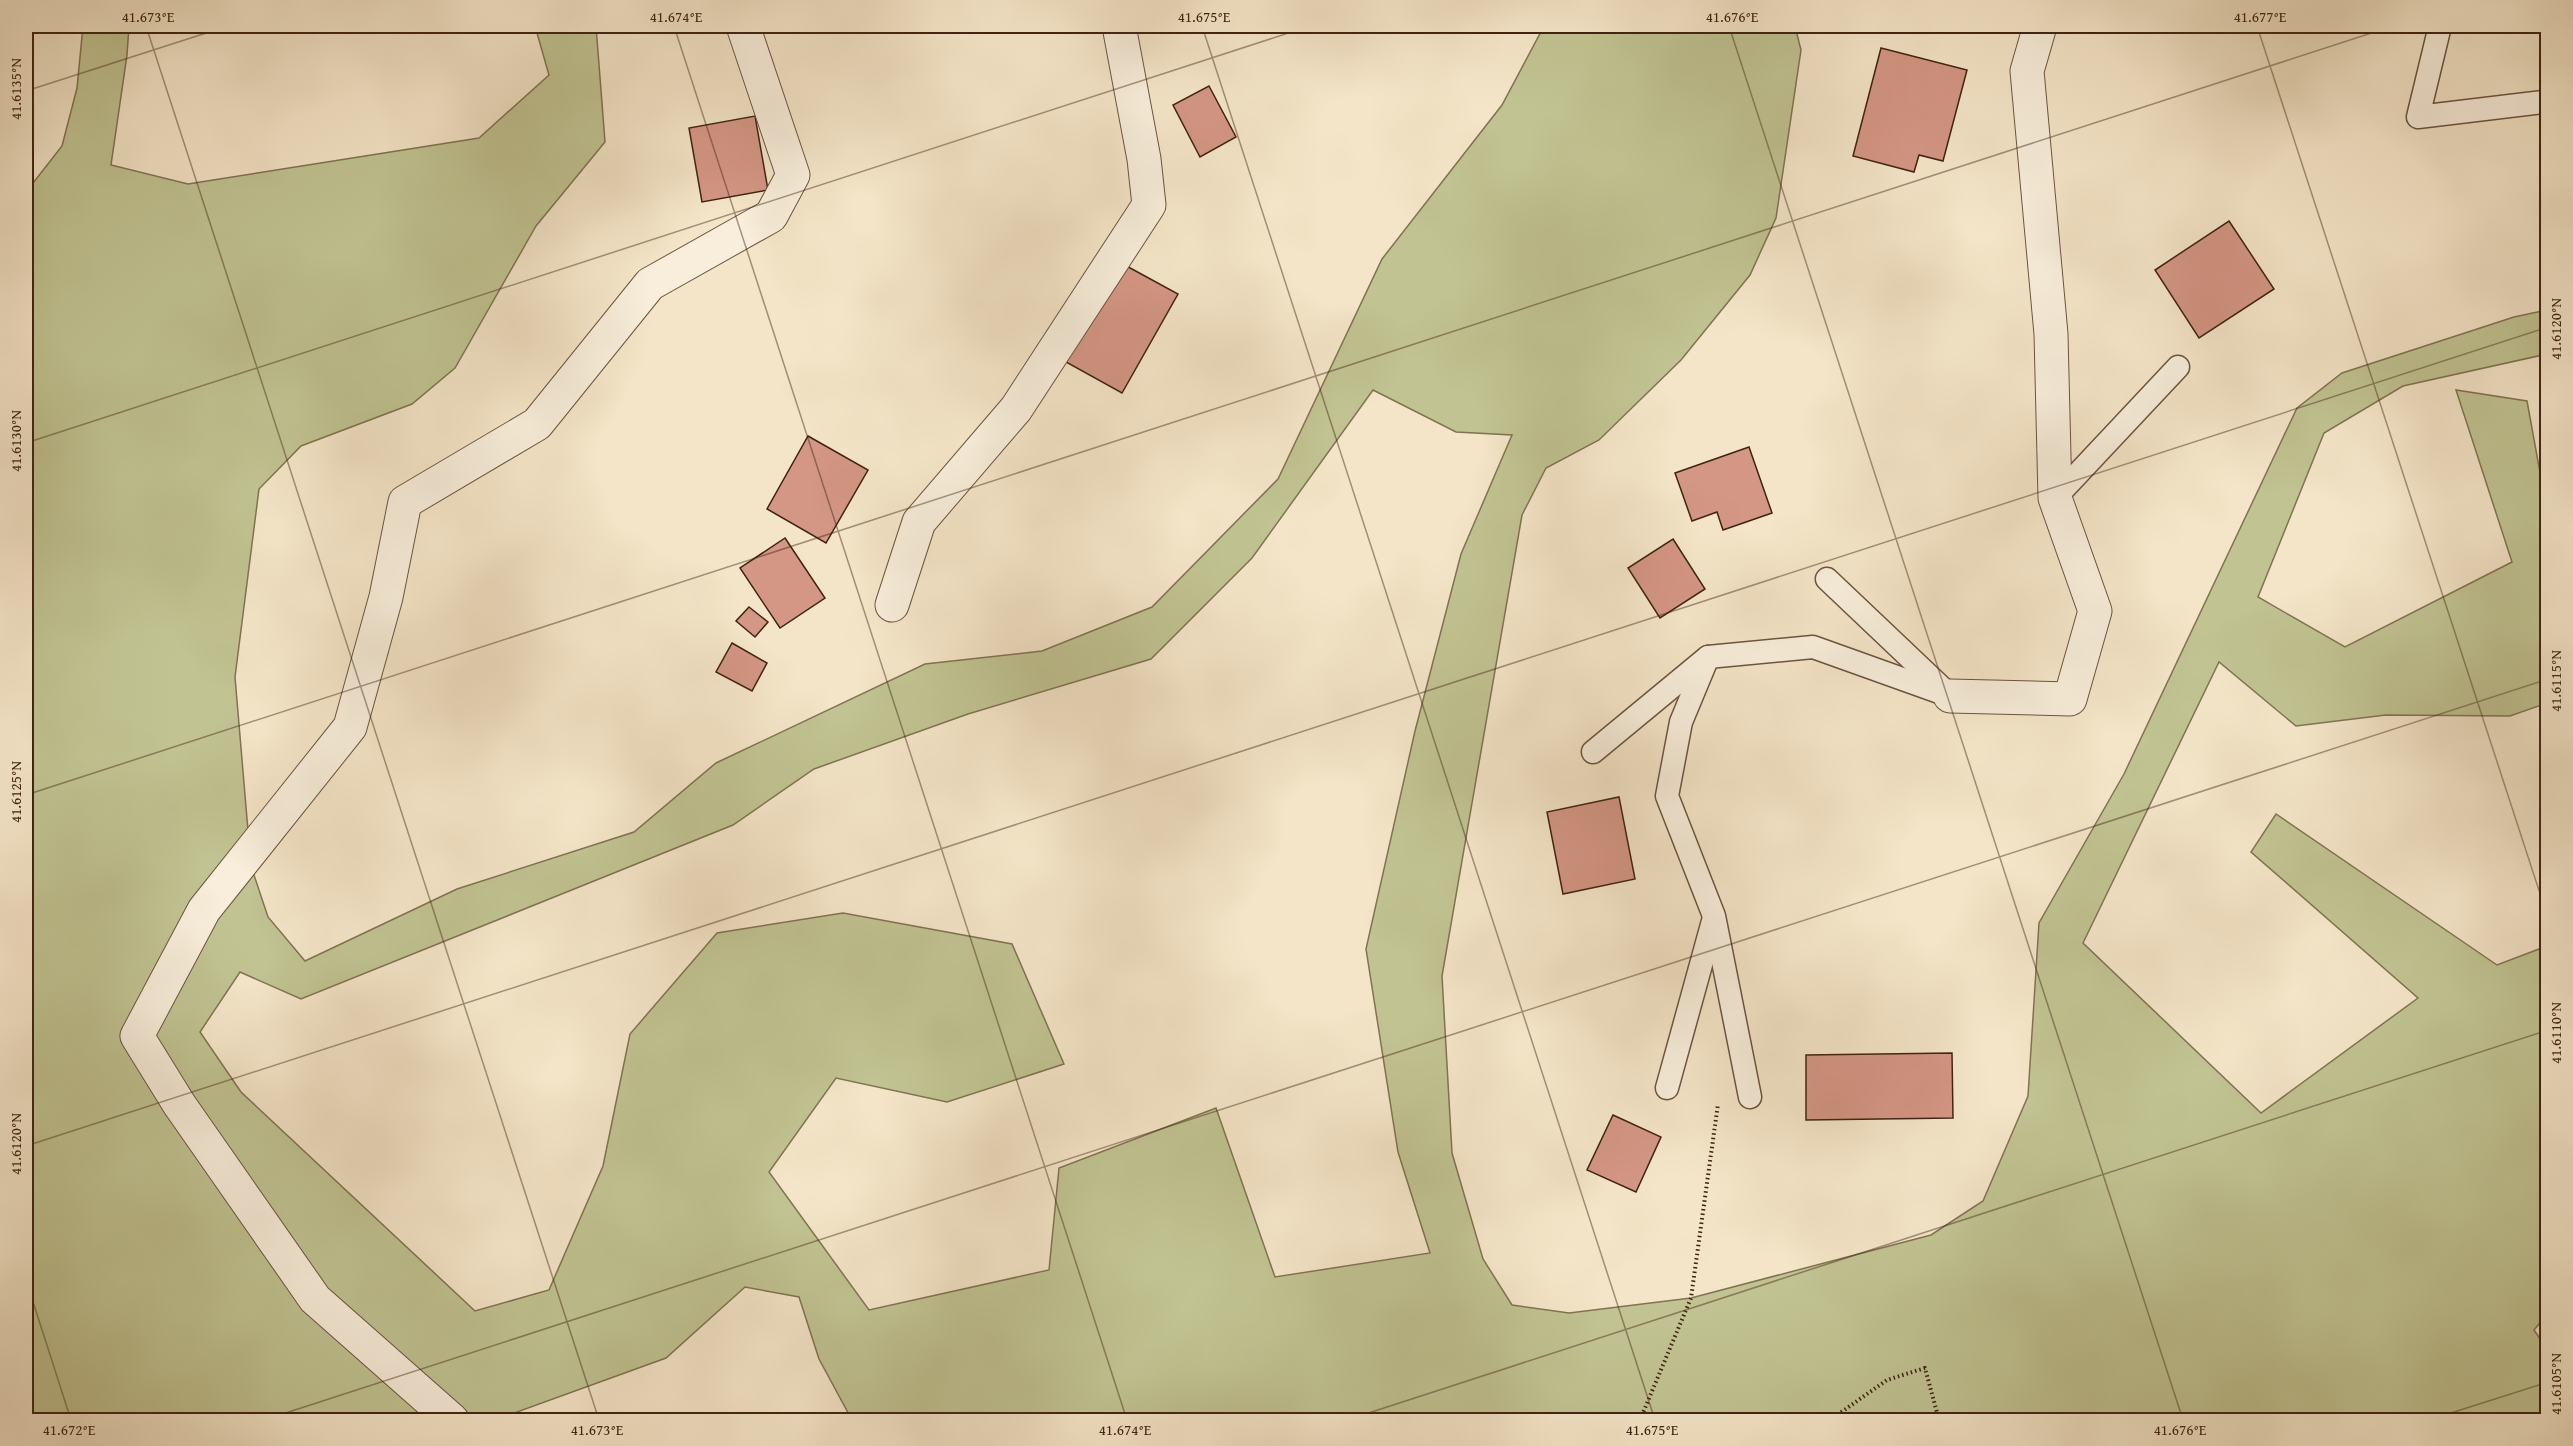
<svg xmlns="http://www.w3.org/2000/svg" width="2573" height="1446" viewBox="0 0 2573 1446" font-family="'Gentium Book Plus',serif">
<rect width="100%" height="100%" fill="#f4e5c8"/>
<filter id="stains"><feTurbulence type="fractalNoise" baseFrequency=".00333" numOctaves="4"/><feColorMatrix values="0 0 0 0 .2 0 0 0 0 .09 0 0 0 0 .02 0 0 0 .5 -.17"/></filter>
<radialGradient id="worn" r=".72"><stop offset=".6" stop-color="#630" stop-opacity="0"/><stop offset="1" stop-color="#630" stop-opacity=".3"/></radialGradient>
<path fill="#c1c392" stroke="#807352" stroke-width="1.5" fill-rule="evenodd" d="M 83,26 L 129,26 L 127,55 L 111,165 L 188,184 L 479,138 L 549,75 L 535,26 L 596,26 L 605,142 L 536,226 L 455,368 L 412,404 L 301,446 L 259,489 L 235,677 L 251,866 L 268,917 L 305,961 L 457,889 L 634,832 L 716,763 L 925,664 L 1042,651 L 1152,607 L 1278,479 L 1382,259 L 1502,105 L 1544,26 L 1795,26 L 1801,50 L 1776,218 L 1750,275 L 1681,360 L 1599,440 L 1546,468 L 1522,515 L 1442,976 L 1452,1153 L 1483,1259 L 1512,1305 L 1569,1313 L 1691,1298 L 1931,1235 L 1983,1201 L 2028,1096 L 2039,923 L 2124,774 L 2297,408 L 2342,373 L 2514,317 L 2547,310 L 2547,354 L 2403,386 L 2324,433 L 2258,597 L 2345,647 L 2512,562 L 2456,390 L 2527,401 L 2541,478 L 2547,492 L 2547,703 L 2510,716 L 2386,715 L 2296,726 L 2219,662 L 2083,943 L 2261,1113 L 2418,998 L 2251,852 L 2276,814 L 2497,965 L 2547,946 L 2548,1313 L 2534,1330 L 2547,1349 L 2547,1420 L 852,1420 L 819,1359 L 799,1297 L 745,1287 L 666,1358 L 495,1420 L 26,1420 L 26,192 L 62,146 L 77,88 ZM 1373,390 L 1456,432 L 1512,435 L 1461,554 L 1415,731 L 1366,949 L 1398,1152 L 1430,1253 L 1275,1277 L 1216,1108 L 1059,1168 L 1049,1270 L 869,1310 L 769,1172 L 836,1078 L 947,1102 L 1064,1064 L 1012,944 L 843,913 L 717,933 L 630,1034 L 603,1166 L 549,1290 L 475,1311 L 241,1092 L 200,1032 L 240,972 L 301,999 L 733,825 L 814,769 L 968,714 L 1151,659 L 1252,558 Z"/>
<g fill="#d49685" stroke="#3f2311" stroke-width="1.5">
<path d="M 1881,48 L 1967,70 L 1943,161 L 1919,155 L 1914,172 L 1853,156 Z"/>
<path d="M 1209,86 L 1236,137 L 1200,157 L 1173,105 Z"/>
<path d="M 755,116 L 768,190 L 702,202 L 689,128 Z"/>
<path d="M 2229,221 L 2274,289 L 2199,338 L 2155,270 Z"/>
<path d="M 1121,263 L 1178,294 L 1122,393 L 1066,362 Z"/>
<path d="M 808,436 L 868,470 L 826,543 L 767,509 Z"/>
<path d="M 1749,447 L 1772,513 L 1723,530 L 1717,512 L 1692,521 L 1675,473 Z"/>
<path d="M 785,538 L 825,598 L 780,628 L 740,568 Z"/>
<path d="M 1673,539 L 1705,589 L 1660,618 L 1628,568 Z"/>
<path d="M 749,607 L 768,622 L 755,637 L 736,621 Z"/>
<path d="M 732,643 L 767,663 L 752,691 L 716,672 Z"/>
<path d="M 1619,797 L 1635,879 L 1563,894 L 1547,812 Z"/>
<path d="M 1952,1053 L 1953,1118 L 1806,1120 L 1806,1055 Z"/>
<path d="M 1613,1115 L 1661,1137 L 1636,1192 L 1587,1170 Z"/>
</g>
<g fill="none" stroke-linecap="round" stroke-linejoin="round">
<g stroke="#6c543f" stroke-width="25">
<g id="service">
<path d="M 2440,26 L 2418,117 L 2543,102"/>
<path d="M 2055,498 L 2178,367"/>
<path d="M 1827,579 L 1944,690"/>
<path d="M 1708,657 L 1681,722 L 1667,796 L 1714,916 L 1750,1097"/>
<path d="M 1593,752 L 1708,657 L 1813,647 L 1950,696"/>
<path d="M 1667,1088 L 1713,921"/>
</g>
</g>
<g stroke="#6c543f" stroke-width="35">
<g id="minor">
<path d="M 892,605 L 919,522 L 1016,409 L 1149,205 L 1144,159 L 1119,26"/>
<path d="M 1950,696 L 2070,699 L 2095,611 L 2055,498 L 2051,334 L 2027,71 L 2040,26"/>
<path d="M 452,1420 L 315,1299 L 179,1104 L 137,1036 L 204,910 L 350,727 L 386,597 L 405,502 L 537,424 L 650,284 L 771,216 L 793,175 L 743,26"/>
</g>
</g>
<g stroke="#3f2311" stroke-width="4" stroke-dasharray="1.5 3" stroke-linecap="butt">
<path d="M 1640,1420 L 1691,1298 L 1718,1104"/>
<path d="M 1830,1420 L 1887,1380 L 1925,1368 L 1939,1420"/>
</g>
<use href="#service" stroke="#f8eedb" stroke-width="22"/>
<use href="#minor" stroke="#f8eedb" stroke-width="33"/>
</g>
<path fill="none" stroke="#3f2311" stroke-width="1.5" stroke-opacity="0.45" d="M 146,26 L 599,1420M 674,26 L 1127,1420M 1202,26 L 1655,1420M 1729,26 L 2183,1420M 2257,26 L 2548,918M 26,91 L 228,26M 26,443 L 1310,26M 26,795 L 2393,26M 26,1146 L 2548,327M 26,1280 L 71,1420M 264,1420 L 2548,679M 1347,1420 L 2548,1030M 2429,1420 L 2548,1382"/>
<rect width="2573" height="1446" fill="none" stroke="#f4e5c8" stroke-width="66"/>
<rect x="33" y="33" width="2507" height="1380" fill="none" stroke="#3f2311" stroke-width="2"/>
<g font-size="15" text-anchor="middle" fill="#3f2311">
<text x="148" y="22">41.673°E</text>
<text x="676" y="22">41.674°E</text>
<text x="1204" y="22">41.675°E</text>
<text x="1732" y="22">41.676°E</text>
<text x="2260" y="22">41.677°E</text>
<text transform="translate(16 89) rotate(-90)" y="5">41.6135°N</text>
<text transform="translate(2556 329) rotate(-90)" y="5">41.6120°N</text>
<text transform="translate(16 441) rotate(-90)" y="5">41.6130°N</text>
<text transform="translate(2556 681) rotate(-90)" y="5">41.6115°N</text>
<text transform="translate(16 792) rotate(-90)" y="5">41.6125°N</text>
<text transform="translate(2556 1033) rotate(-90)" y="5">41.6110°N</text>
<text transform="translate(16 1144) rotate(-90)" y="5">41.6120°N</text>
<text transform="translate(2556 1384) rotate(-90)" y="5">41.6105°N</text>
<text x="69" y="1435">41.672°E</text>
<text x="597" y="1435">41.673°E</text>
<text x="1125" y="1435">41.674°E</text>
<text x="1652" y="1435">41.675°E</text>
<text x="2180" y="1435">41.676°E</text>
</g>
<rect width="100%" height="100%" filter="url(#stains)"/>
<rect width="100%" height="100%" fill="url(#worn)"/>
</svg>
